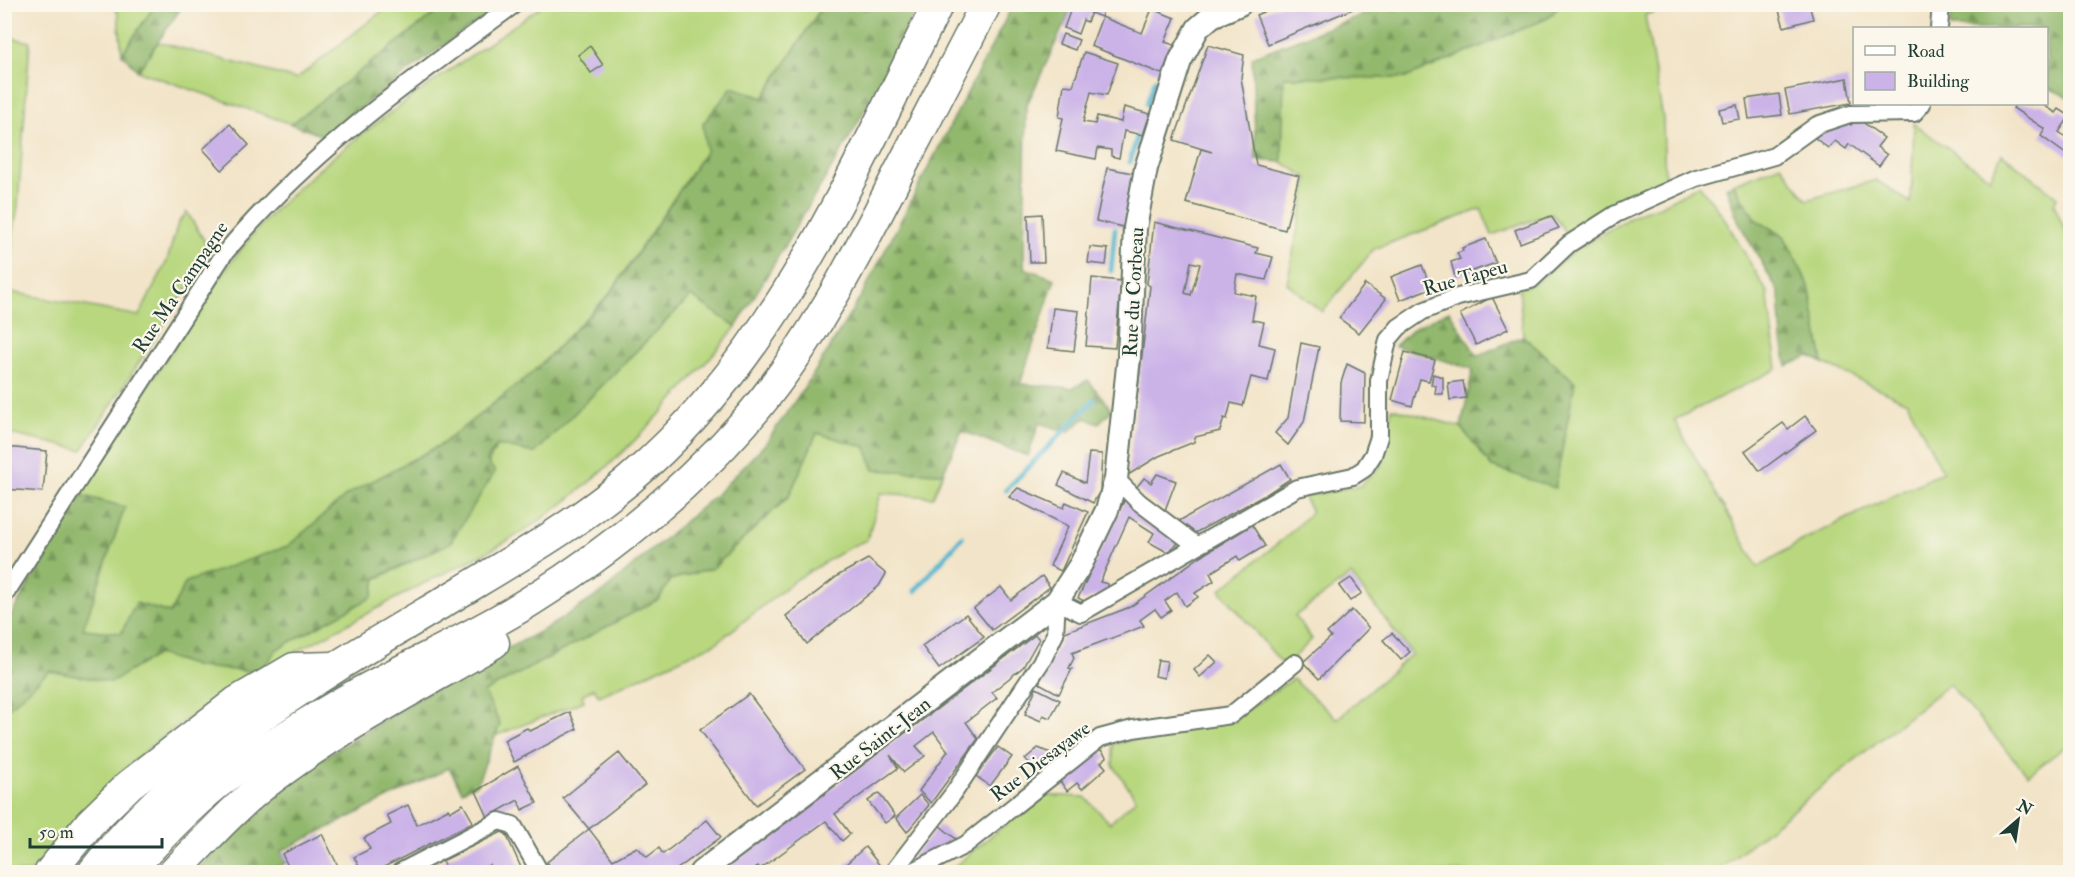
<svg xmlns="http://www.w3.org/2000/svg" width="2075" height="877" viewBox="0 0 2075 877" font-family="'IM FELL Double Pica',serif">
<defs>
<pattern id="forest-firs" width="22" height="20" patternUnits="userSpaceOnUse" patternTransform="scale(1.5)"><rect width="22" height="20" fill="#92b86d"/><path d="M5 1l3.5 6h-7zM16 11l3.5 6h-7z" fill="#77975a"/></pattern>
</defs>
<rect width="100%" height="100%" fill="#fbf7ec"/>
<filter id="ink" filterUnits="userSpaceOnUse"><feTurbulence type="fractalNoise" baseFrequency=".0167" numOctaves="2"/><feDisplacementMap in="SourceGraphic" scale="12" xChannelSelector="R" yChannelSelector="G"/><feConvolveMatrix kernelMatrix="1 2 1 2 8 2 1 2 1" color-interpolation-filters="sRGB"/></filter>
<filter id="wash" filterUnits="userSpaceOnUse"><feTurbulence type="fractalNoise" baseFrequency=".008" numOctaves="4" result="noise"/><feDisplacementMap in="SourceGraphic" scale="24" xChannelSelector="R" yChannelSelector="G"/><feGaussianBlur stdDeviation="1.35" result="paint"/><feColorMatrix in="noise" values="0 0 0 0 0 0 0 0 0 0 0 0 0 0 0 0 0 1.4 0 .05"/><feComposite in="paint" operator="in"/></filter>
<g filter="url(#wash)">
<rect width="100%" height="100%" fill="#f2e4c8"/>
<g fill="#b8d77e" stroke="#6c8a59" stroke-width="1.5">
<path d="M 113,5 L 155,5 L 122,54 L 118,14 Z"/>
<path d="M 390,5 L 446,5 L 291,124 L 138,71 L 158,42 L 296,79 Z"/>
<path d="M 543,5 L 823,5 L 763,98 L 733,87 L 703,124 L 706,151 L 610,293 L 532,373 L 442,444 L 348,494 L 288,546 L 186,582 L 170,613 L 121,633 L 82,629 L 125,507 L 80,495 C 116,435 154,376 193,318 C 218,281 244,241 276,209 C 355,130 453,70 543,5 Z"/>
<path d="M 1560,5 L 1681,5 L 1645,15 L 1663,119 L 1665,184 L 1568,236 L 1552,213 L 1492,235 L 1481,209 L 1374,249 L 1322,312 L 1287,283 L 1308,178 L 1282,162 L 1283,77 L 1405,78 L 1548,18 Z"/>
<path d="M 5,36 L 30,42 L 18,205 L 5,291 L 139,316 L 167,261 L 178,223 L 187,212 L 211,252 L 82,450 L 5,433 Z"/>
<path d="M 1914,124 L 1990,178 L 2002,154 L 2057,197 L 2054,204 L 2070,243 L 2070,743 L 2028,775 L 1949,684 L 1716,872 L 951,872 L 955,866 L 1040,795 L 1085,797 L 1110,823 L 1136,799 L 1113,765 L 1113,744 L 1236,717 L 1293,679 L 1337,719 L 1412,654 L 1351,575 L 1295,616 L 1312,639 L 1285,667 L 1220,590 L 1288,535 L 1312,511 L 1303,496 L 1360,486 L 1380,467 L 1392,408 L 1461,427 L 1492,467 L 1575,382 L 1523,336 L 1519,288 L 1536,283 L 1576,249 L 1638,213 L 1660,206 L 1699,185 L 1723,216 L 1767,292 L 1777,369 L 1674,420 L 1758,567 L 1805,539 L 1943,472 L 1907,402 L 1823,363 L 1809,286 L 1784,236 L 1756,220 L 1733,184 L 1781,165 L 1807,200 L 1876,180 L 1911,203 Z"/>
<path d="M 691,296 L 736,327 C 670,406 603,483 514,537 C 483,556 449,570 417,587 C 319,640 213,690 129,765 C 93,798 63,835 32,872 L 5,872 L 4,711 L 49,671 L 111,682 L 158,654 L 198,667 L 260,672 L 276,649 L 372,597 L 376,579 L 450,543 L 497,445 L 535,453 Z"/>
<path d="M 817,433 L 866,447 L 874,470 L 943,473 L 933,497 L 881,493 L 867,540 L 850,547 L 797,579 L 716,643 L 599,696 L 594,688 L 582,695 L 584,701 L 495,736 L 500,724 L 484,692 L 659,599 L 670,580 L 713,568 L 789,496 Z"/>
</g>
<g fill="url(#forest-firs)" stroke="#587a50" stroke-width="1.5">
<path d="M 1390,4 L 1560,5 L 1548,18 L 1405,78 L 1284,77 L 1282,162 L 1256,160 L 1252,57 Z"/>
<path d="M 155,5 L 183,5 L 138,71 L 122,54 Z"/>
<path d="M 446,5 L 503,5 L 453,38 L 323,136 L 291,124 Z"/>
<path d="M 823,5 L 918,5 L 853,132 L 736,327 L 691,296 L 535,453 L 497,445 L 487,461 L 495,472 L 450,543 L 376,578 L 372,597 L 277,649 L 260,672 L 198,667 L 158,654 L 111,682 L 49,671 L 5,711 L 5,626 L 80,495 L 125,507 L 83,629 L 121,633 L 136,603 L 170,613 L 186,582 L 288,546 L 348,494 L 442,444 L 532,373 L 611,293 L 706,151 L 703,124 L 732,87 L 763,98 Z"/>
<path d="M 1013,5 L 1073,5 L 1026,107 L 1024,268 L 1055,279 L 1020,384 L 1073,388 L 1088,380 L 1112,410 L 1099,423 L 1085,418 L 1068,432 L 1039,423 L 1028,456 L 962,431 L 943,473 L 874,470 L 866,447 L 817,433 L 789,496 L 713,568 L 670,580 L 659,599 L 484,692 L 500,724 L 477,784 L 462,791 L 449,768 L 281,851 L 286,863 L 269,872 L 194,872 L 242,826 L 312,765 L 453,677 L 547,628 L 600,594 L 718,493 L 765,444 L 811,378 L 863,293 Z"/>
<path d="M 1951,5 L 2070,5 L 2070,98 L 2047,87 L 2046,28 L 1950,28 Z"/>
<path d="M 1733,184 L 1756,220 L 1784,236 L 1809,286 L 1823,363 L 1809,356 L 1787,366 L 1782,340 L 1779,293 L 1739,223 L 1726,187 Z"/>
<path d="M 1449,311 L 1477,356 L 1523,336 L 1575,382 L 1555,488 L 1492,467 L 1461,427 L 1473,369 L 1395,346 L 1414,328 Z"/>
</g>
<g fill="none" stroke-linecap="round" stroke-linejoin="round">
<g stroke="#51b5cf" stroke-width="5">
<path d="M 1147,104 L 1155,80"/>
<path d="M 1130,162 L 1137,137"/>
<path d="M 1111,271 L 1115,229"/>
<path d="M 1006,490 L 1094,400"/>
<path d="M 915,591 L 962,537"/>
</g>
</g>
<g id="blocks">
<g fill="#cbb3e8" fill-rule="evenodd">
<path d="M 1078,4 L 1105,4 L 1101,17 L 1091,13 L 1087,22 L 1083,20 L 1078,34 L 1064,28 L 1072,6 L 1077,8 Z"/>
<path d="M 1282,4 L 1365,4 L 1268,44 L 1256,15 Z"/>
<path d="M 1777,4 L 1809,4 L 1813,19 L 1784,27 Z"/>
<path d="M 1152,9 L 1175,18 L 1165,42 L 1174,45 L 1162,74 L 1091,46 L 1102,17 L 1142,33 Z"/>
<path d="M 1063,34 L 1079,40 L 1075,50 L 1059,44 Z"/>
<path d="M 1208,45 L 1244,55 L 1241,78 L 1256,165 L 1299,176 L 1285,230 L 1186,203 L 1201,149 L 1212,152 L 1174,140 Z"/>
<path d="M 590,46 L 603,65 L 591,73 L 578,55 Z"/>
<path d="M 1084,52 L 1118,63 L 1107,95 L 1091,92 L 1083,122 L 1095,124 L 1097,116 L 1121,122 L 1124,107 L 1150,114 L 1143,135 L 1124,131 L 1119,158 L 1111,156 L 1111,150 L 1098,148 L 1096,159 L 1056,151 L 1063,118 L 1059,117 L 1064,85 L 1073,86 Z"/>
<path d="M 1847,78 L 1851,103 L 1790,114 L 1785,90 Z"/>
<path d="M 1779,94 L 1782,115 L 1749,119 L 1746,99 Z"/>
<path d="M 2016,104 L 2042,104 L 2056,113 L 2059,109 L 2070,116 L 2059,132 L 2070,140 L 2070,157 L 2041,136 L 2045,129 L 2013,108 Z"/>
<path d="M 1737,105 L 1740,119 L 1722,122 L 1719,109 Z"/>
<path d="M 1857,118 L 1884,138 L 1877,147 L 1887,155 L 1879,166 L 1849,144 L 1846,149 L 1835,141 L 1828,148 L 1815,138 L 1826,129 L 1848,121 L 1851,125 Z"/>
<path d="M 230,124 L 249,145 L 222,170 L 203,149 Z"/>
<path d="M 1107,168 L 1133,173 L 1123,227 L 1096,221 Z"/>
<path d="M 1042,214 L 1044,262 L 1030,262 L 1028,215 Z"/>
<path d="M 1551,216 L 1559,228 L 1520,243 L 1515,230 Z"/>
<path d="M 1154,222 L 1258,248 L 1256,253 L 1273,257 L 1266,280 L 1237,274 L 1234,292 L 1256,296 L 1252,320 L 1264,322 L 1259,344 L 1275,348 L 1268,381 L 1251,377 L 1243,406 L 1231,403 L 1227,419 L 1224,418 L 1220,431 L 1195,437 L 1194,442 L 1159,456 L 1128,475 L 1150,286 L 1147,284 ZM 1191,262 L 1200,264 L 1191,295 L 1185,293 Z"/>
<path d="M 1486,239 L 1496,263 L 1455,277 L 1451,262 L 1460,259 L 1457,253 L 1463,251 L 1462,248 Z"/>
<path d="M 1090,247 L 1108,249 L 1106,265 L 1088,263 Z"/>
<path d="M 1422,265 L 1431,288 L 1400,300 L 1391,277 Z"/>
<path d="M 1092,278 L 1121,281 L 1115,348 L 1086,346 Z"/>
<path d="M 1365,284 L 1386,299 L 1359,333 L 1339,318 Z"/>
<path d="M 1492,297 L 1508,329 L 1476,345 L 1460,314 Z"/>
<path d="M 1053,308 L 1079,311 L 1074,351 L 1048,348 Z"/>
<path d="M 1301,343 L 1319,347 L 1304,422 L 1288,445 L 1275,433 L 1288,418 Z"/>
<path d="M 1405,352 L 1435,360 L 1429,381 L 1420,379 L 1412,406 L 1392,400 Z"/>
<path d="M 1347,364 L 1365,373 L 1364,422 L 1340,421 L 1341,383 Z"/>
<path d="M 1433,374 L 1443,377 L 1443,394 L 1435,394 L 1436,386 L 1431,385 Z"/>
<path d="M 1463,381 L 1466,398 L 1450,400 L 1448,383 Z"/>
<path d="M 1805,416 L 1816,430 L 1760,471 L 1745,451 L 1783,423 L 1788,429 Z"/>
<path d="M 5,447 L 47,451 L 43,492 L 5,489 Z"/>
<path d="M 1089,453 L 1102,454 L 1100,491 L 1093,503 L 1058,485 L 1064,473 L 1085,483 Z"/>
<path d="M 1281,464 L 1290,479 L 1265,495 L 1193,534 L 1179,521 Z"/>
<path d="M 1157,474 L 1176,481 L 1165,510 L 1135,489 L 1144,478 L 1151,483 Z"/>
<path d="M 1018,488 L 1064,508 L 1066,502 L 1088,512 L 1061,571 L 1050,566 L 1068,526 L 1009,497 Z"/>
<path d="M 1125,499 L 1182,540 L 1167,552 L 1149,542 L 1154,533 L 1129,517 L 1100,582 L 1108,584 L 1108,591 L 1084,601 L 1078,598 Z"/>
<path d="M 1252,525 L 1265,546 L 1240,561 L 1237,556 L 1210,573 L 1214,581 L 1195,593 L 1198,597 L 1185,606 L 1177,592 L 1165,601 L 1171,610 L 1161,617 L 1155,609 L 1140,620 L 1144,626 L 1072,653 L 1074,658 L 1069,668 L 1072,669 L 1059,694 L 1039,683 L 1065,632 L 1130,607 L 1201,556 Z"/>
<path d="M 868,559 L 886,574 L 879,586 L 807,644 L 786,616 L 839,575 Z"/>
<path d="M 1042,576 L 1050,587 L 992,630 L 974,608 L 1001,587 L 1011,600 Z"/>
<path d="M 1351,578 L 1362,593 L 1350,601 L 1339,586 Z"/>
<path d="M 1352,610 L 1369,628 L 1319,679 L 1303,662 L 1331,637 L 1327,633 Z"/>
<path d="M 966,614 L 984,637 L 939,669 L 922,646 Z"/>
<path d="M 1392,633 L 1410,652 L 1401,660 L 1383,640 Z"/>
<path d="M 1035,635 L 1039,639 L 1023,667 L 992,692 L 997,698 L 966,722 L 978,739 L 931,803 L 919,791 L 948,751 L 934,732 L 916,746 L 925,756 L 904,772 L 890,755 L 898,768 L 835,814 L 850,834 L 842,841 L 826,821 L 760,869 L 758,866 L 748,872 L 721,872 Z"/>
<path d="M 1210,655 L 1217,662 L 1200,677 L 1194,670 Z"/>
<path d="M 1158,660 L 1167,661 L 1164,678 L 1155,676 Z"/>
<path d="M 1036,688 L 1060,700 L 1050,718 L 1043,715 L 1041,721 L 1025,714 Z"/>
<path d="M 749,694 L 805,769 L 756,805 L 700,730 Z"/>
<path d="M 570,712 L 577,729 L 514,762 L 504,740 L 527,728 L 530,731 Z"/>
<path d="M 998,747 L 1012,757 L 990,786 L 976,776 Z"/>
<path d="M 1038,748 L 1066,759 L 1044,776 L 1025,759 Z"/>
<path d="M 1099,748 L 1107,757 L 1101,762 L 1106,768 L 1082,789 L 1077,783 L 1067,791 L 1060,781 Z"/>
<path d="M 619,753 L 645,785 L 589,829 L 613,860 L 637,847 L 647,857 L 659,848 L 663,854 L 707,820 L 721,837 L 673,872 L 553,872 L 547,862 L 589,829 L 563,798 Z"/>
<path d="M 518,766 L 537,803 L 522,810 L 518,800 L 488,817 L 476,791 Z"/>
<path d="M 879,793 L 895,816 L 885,823 L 868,801 Z"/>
<path d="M 920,795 L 929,805 L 907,832 L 896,818 Z"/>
<path d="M 463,804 L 473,822 L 374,872 L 362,872 L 354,857 L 370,849 L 364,838 L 391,824 L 387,815 L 408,805 L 417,825 L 448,809 L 450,812 Z"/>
<path d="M 939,825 L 957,840 L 912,865 L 908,862 Z"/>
<path d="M 502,832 L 506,834 L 523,872 L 493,872 L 490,865 L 474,872 L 447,872 L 442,861 Z"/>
<path d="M 322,834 L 341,872 L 291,872 L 282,854 Z"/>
<path d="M 865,847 L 881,867 L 875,872 L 837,872 Z"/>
</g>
</g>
</g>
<g filter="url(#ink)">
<use href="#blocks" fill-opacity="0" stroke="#697768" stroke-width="1.5"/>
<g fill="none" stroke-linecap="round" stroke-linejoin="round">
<g stroke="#697768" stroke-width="20">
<g id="street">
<path d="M 1939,28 L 1941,4"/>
<path d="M 1116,479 L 1139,502 L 1196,545"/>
<path d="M 4,596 L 224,254 C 307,154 411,80 515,4"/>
<path d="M 400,872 L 499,821 L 513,825 L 540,872"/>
<path d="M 893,872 L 953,794 L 1043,659 L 1055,634 L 1057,601 L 1081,613 L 1297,488 L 1353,476 L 1364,469 L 1373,455 L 1379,437 L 1379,381 L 1388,340 L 1399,327 L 1423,311 L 1458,297 L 1531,280 L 1569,244 L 1616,214 L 1696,178 L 1774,156 L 1817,125 L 1850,114 L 1914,113 L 1922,104"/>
<path d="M 912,872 L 965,845 L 1100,738 L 1133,729 L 1231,715 L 1295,663"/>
</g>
</g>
<g stroke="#697768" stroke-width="26">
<path id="secondary" d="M 701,872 L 1057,601 L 1081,564 L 1107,510 L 1116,479 L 1129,357 L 1135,228 L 1146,168 L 1180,61 L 1198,28 L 1212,16 L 1240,4"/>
</g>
<g stroke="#697768" stroke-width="33">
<g id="highway">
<path d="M 50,872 L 90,823 L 129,785 L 236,702 L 294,668 L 335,667"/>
<path d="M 93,872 C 190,747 329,671 462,591 C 519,557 576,524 628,481 C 776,357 853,173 938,4"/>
<path d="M 128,872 C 156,842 185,810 217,784 C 256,754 301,726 344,701 C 405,666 472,638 532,600 C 610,551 683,492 744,423 C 808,350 855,259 899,172 C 928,116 957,61 986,4"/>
<path d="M 174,872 C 206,840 236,805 273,778 C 342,726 420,686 494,643"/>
</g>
</g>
<use href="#street" stroke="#fff" stroke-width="16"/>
<use href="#secondary" stroke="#fff" stroke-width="22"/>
<use href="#highway" stroke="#fff" stroke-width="30"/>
</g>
</g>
<g text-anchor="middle" stroke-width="4.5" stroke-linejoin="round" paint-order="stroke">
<g font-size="20" fill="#1f3d34" stroke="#fbf7ec">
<text transform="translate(1465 277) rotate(-16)" y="7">Rue Tapeu</text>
<text transform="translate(180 287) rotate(-56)" y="7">Rue Ma Campagne</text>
<text transform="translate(1133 292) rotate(-87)" y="7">Rue du Corbeau</text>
<text transform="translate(880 738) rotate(-38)" y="7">Rue Saint-Jean</text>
<text transform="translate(1040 761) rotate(-37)" y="7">Rue Diesayawe</text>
</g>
</g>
<rect width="2075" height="877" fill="none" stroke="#fbf7ec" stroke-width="24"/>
<rect x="1853" y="27" width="195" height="78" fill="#fbf7ec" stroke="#a3ada2" stroke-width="1.5"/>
<rect x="1865" y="46" width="30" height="9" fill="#ffffff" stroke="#a3ada2" stroke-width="1.5"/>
<text x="1907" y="57" font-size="18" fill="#1f3d34">Road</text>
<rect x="1865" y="72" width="30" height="18" fill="#cbb3e8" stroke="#a3ada2" stroke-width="1.5"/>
<text x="1907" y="87" font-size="18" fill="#1f3d34">Building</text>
<g transform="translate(2018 820) rotate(29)" stroke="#fbf7ec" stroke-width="4.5" paint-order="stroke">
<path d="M0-4.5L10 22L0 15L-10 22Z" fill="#1f3d34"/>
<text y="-9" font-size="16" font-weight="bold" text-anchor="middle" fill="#1f3d34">N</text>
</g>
<path d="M30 838v9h132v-9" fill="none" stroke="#1f3d34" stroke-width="3"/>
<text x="39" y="838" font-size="18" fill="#1f3d34" stroke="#fbf7ec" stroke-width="4.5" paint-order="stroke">50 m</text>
</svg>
